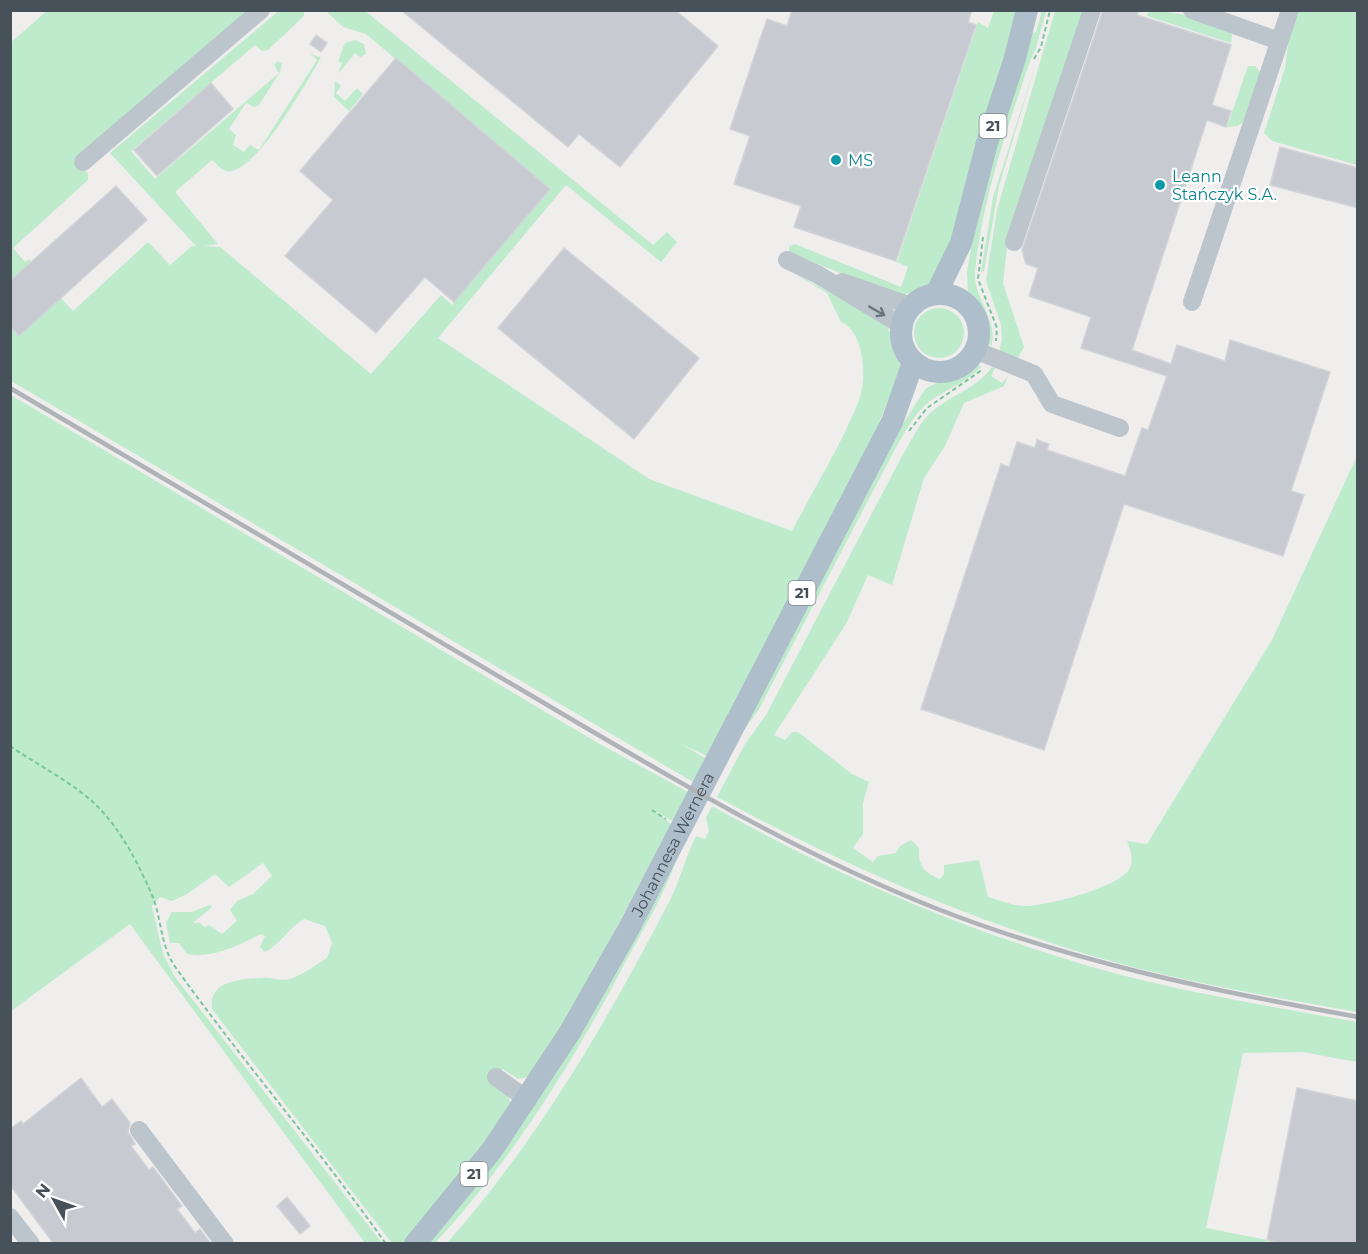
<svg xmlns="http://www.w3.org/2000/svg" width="1368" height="1254" viewBox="0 0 1368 1254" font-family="Montserrat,sans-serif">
<rect width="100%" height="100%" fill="#f0eded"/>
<g fill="#bdebcc">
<path d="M 280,10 L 304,11 L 304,16 L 268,50 L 262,51 L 255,45 L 131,151 L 155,179 L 279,73 L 274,65 L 278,61 L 282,64 L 280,72 L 259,105 L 254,107 L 246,103 L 229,129 L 236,135 L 233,145 L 244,152 L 250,145 L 259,150 L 317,60 L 310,53 L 321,58 C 304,85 262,164 231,171 C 223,173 217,164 212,160 L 175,192 L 218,244 L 204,246 L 220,247 L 371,374 L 441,295 L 452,305 L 550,189 L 366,34 L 343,27 L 326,11 L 364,10 L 653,245 L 667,232 L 677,242 L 661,262 L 566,185 L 438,338 L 649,479 L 792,531 C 813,490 843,442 859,400 C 867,378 865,332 841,322 L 827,293 L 784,267 L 885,323 L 893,338 L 901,368 L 869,448 L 707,756 L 681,744 L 705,758 L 693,782 L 11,381 L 10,326 L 61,298 L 73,311 L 148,242 L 170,265 L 192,246 L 196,246 L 110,153 Z"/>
<path d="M 47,11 L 251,11 L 76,160 L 88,174 L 88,180 L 13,248 L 25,262 L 29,259 L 32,262 L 11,281 L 10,43 Z"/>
<path d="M 994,11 L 1019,11 L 951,240 L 930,285 L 904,295 L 862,282 L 789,252 L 789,246 L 795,244 L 901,287 L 908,267 L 897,262 L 978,22 L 988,28 Z"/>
<path d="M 1042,11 L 1046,11 L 1036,48 L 1029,64 C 1006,132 982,200 975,272 C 973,298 999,319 991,347 L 986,338 L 984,318 L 968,291 L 967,272 L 977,213 L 1029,34 L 1036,32 Z"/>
<path d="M 1055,11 L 1084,11 L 1009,229 L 1003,283 L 1024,347 L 1016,361 L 999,352 L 1002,340 L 1001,325 L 986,281 L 997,210 Z"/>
<path d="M 1149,11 C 1171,11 1216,18 1232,35 L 1231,43 L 1147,16 Z"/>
<path d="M 1296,11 L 1357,11 L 1357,165 L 1272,141 L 1264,133 L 1285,68 L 1290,29 Z"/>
<path d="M 355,40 L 364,44 L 366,54 L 360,57 L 355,53 L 338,74 L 342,63 L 338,61 L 345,43 Z"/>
<path d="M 1035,66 L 999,186 L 984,271 L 981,272 L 993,197 Z"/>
<path d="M 1248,66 L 1255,66 L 1260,72 L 1244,121 L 1238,126 L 1227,127 Z"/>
<path d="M 335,81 L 341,86 L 336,93 L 345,101 L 357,88 L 363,94 L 349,111 L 334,97 Z"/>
<circle cx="939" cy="333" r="25"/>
<path d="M 976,365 L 982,366 C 967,382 947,389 930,401 C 914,413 904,434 894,451 L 759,709 L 740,736 L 892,441 L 926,388 Z"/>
<path d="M 992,367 L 995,368 L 991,376 L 1002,383 L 1008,376 L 1004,386 L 964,403 L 945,446 L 924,478 L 892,585 L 868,575 L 846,624 L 774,735 L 785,740 L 792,732 L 798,732 L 852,774 L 869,782 L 863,803 L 863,834 L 853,848 L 873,862 L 878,856 L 896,853 L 900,846 L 911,840 L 919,848 C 918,865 924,873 940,879 L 944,874 L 944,865 L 979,860 L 988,897 C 999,900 1016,907 1028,906 C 1049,905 1121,887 1130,868 C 1134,858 1130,850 1127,841 L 1147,844 L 1272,640 L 1357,456 L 1357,1012 C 1270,996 1181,982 1096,957 C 963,917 839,863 717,797 L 745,744 L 766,715 L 902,456 C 912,440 920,420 935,409 C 954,394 977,388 992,367 Z"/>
<path d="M 11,395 L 598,743 L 688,792 L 672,821 L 652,808 L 671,824 L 580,997 L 529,1077 L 518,1079 L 503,1069 L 499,1071 L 511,1104 L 507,1114 L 405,1243 L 391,1242 L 212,1009 C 208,981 240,979 263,978 C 271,977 282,982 290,979 C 303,975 315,965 327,958 L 332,943 L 325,926 L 304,919 C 289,927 281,944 265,952 L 260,947 L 265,936 L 260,934 C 242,945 205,961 186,953 L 179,943 L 170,943 L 166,923 L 172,912 L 192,912 L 210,905 L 212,907 L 193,923 L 200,923 L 205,927 L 209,925 L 222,934 L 237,921 L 230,910 L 237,901 L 253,894 L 272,876 L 263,863 L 229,887 L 215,874 L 187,894 L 172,901 L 160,897 L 152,906 L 163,954 L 175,977 L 382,1243 L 365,1243 L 130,924 L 11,1011 Z"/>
<path d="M 712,806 C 822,868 936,918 1056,956 C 1154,988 1257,1004 1357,1022 L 1357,1062 L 1302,1052 L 1243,1053 L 1206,1228 L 1267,1240 L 1266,1243 L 447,1243 C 538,1140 607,1022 670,900 C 681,879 685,857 696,836 L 705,839 L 709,831 L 706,818 Z"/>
<path d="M 678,855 C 666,892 645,926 626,961 C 573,1062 513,1159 435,1243 L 426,1244 Z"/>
</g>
<g fill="#c7cad0" stroke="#d1d4d8" stroke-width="1.5">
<path d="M 401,10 L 675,10 L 718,46 L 620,167 L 579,134 L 568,147 Z"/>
<path d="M 792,10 L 972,10 L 968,22 L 976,25 L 896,261 L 794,227 L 801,206 L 734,184 L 750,136 L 730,129 L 767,19 L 787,26 Z"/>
<path d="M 1103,10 L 1139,10 L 1137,15 L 1231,45 L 1212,105 L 1231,111 L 1226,127 L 1207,120 L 1132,350 L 1171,364 L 1177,345 L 1225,361 L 1230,340 L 1330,372 L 1291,491 L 1304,495 L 1283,556 L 1124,504 L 1044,750 L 921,709 L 1001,464 L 1009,467 L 1017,442 L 1035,448 L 1037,440 L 1049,444 L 1047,450 L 1125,476 L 1142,428 L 1148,430 L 1167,376 L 1081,348 L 1091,317 L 1029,296 L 1038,268 L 1026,264 L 1022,250 Z"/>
<path d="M 316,35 L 327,43 L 321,52 L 310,44 Z"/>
<path d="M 396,58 L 550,189 L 454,302 L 425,277 L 376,333 L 285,256 L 333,200 L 300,171 Z"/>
<path d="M 211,83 L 233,109 L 157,176 L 134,150 Z"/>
<path d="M 1280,147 L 1358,168 L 1358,208 L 1270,185 Z"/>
<path d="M 116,186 L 147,220 L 19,336 L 10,326 L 10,281 Z"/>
<path d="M 564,248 L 699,358 L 634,439 L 498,328 Z"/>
<path d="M 81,1078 L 102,1107 L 112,1099 L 130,1123 L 128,1132 L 135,1144 L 131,1146 L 149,1170 L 153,1167 L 182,1206 L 177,1209 L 195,1233 L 200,1229 L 211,1244 L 54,1244 L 10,1185 L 10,1129 L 21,1121 L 23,1124 Z"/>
<path d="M 1297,1088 L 1358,1101 L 1358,1244 L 1285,1244 L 1267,1240 Z"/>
<path d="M 287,1197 L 310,1226 L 300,1234 L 277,1206 Z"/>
</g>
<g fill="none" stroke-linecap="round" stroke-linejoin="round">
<g stroke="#78c79b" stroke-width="2" stroke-dasharray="4.5 3" stroke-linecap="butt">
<path d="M 1034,59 L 1041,47 L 1050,10"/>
<path d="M 983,237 L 978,279 L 997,328 L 996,341"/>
<path d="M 909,431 L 927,408 L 982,370"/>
<path d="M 10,746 C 39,766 76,784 100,809 C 122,832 139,865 152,895 C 162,919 160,946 176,968 C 243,1062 319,1149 386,1244"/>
<path d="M 652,810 L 666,819"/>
</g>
<g stroke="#bcc5cc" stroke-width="18">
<path d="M 1192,10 L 1279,41"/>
<path d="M 83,162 L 261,10"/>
<path d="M 1014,242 L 1092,10"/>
<path d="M 787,260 L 817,274 L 901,325"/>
<path d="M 842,282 L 911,306"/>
<path d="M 1192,302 L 1290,10"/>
<path d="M 975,350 L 1034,374 L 1052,404 L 1120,428"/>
<path d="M 496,1077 L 528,1100"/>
<path d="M 139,1130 L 225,1244"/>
<path d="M 10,1217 L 31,1244"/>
</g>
<g stroke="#aebecb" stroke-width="22">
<circle cx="940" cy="333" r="39"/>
<path d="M 936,294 L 961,243 L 987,143 L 1015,58 L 1027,10"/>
<path id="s1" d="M 415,1244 L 492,1150 L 570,1032 L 628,930 L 892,422 L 913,363"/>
</g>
<path stroke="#b0b3b7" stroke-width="4.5" d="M 10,388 C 177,486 344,584 510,683 C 648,764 786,849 935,908 C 1072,962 1214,991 1358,1017"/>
</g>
<defs><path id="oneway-shaft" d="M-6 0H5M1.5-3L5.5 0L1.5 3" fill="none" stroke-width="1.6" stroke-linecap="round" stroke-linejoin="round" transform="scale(1.5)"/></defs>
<use stroke="#6a747c" href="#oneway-shaft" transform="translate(877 311) rotate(30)"/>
<g fill="#0f9aa8" stroke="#fff" stroke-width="2">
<circle cx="836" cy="160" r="6"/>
<circle cx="1160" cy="185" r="6"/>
</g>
<g text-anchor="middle" stroke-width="4.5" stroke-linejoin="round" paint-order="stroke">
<g fill="#fff" stroke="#7e858b" stroke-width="1.5">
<rect x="979.5" y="114" width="27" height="24" rx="4.5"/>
<rect x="788.5" y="581" width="27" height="24" rx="4.5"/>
<rect x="460.5" y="1162" width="27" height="24" rx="4.5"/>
</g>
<g font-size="15" font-weight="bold" fill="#475159">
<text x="993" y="131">21</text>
<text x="802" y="598">21</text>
<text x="474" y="1179">21</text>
</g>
<g font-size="16" fill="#0d838f" stroke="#fff" text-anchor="start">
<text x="848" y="166">MS</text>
<text x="1172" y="182">Leann<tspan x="1172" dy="18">Stańczyk S.A.</tspan></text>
</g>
<g font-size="16" fill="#475159" stroke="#fff">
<text dy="6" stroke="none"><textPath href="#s1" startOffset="477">Johannesa Wernera</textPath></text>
</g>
</g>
<rect width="1368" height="1254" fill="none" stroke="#475159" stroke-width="24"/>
<g transform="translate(54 1200) rotate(310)" stroke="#ffffff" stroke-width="4.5" paint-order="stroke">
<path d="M0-4.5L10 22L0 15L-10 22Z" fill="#475159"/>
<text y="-9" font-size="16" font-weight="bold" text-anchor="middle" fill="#475159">N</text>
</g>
</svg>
